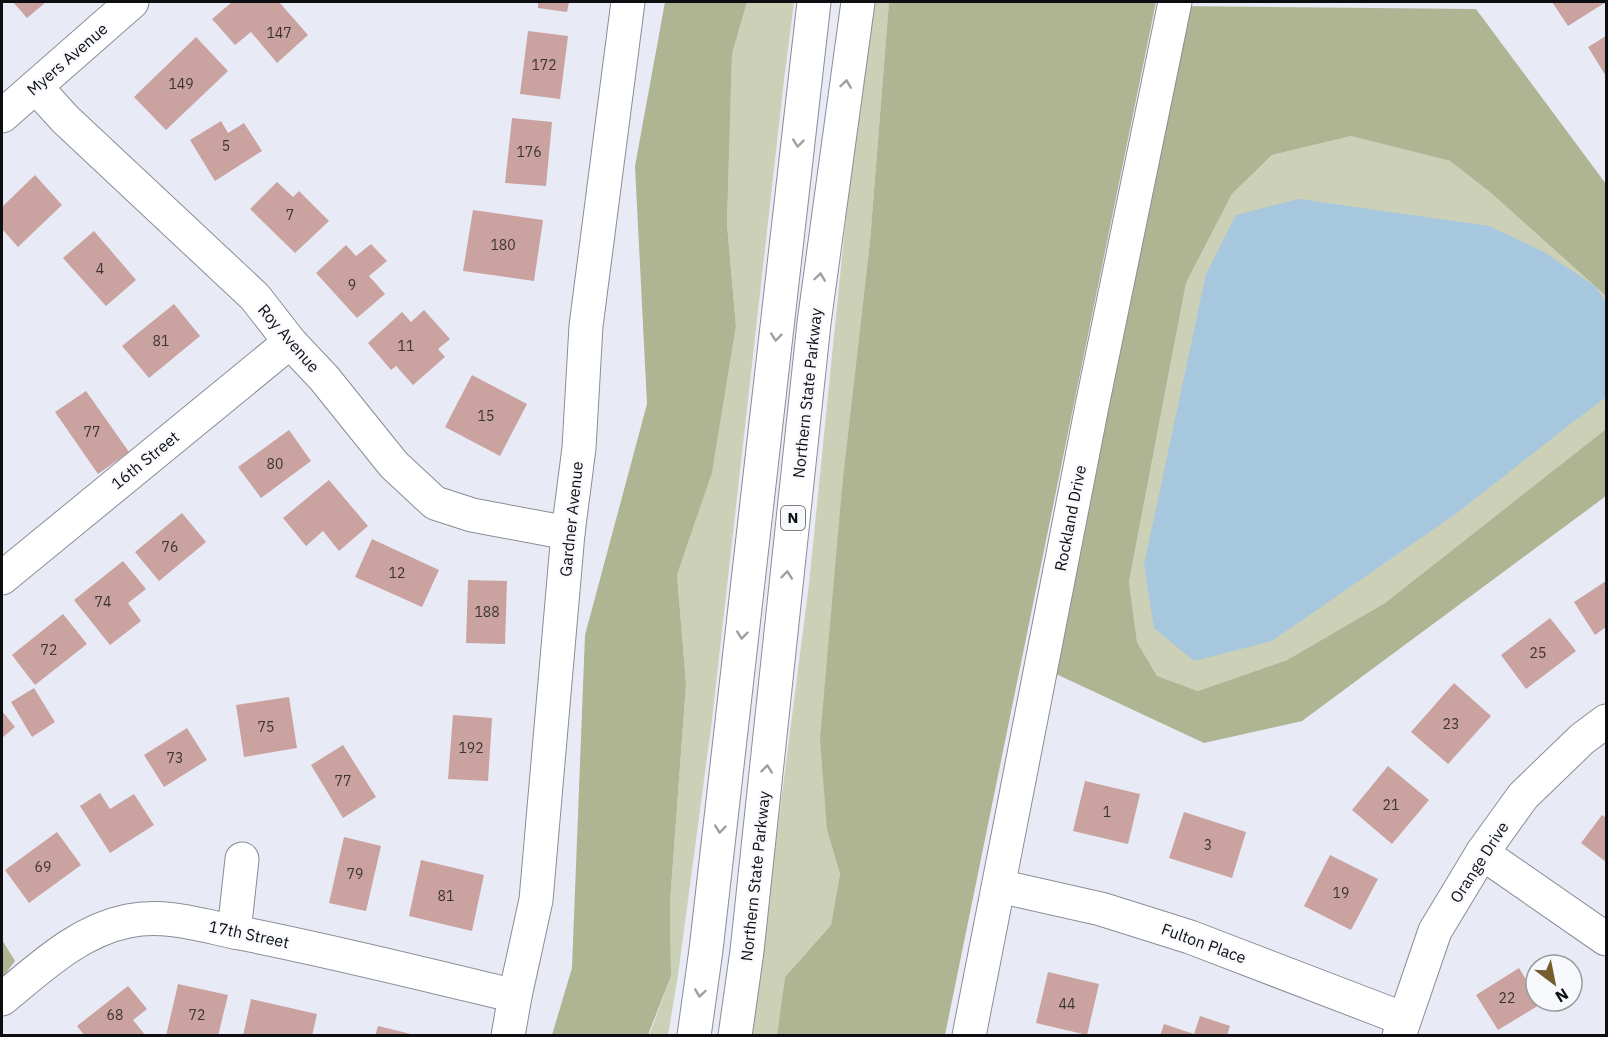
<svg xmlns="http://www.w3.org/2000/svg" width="1608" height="1037" viewBox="0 0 1608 1037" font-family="'IBM Plex Sans',sans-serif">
<rect width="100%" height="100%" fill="#e8ebf6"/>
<g fill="#ccd0b6">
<path d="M 747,2 L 794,2 L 784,80 L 712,720 L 678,975 L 668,1035 L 649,1036 L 671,976 L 670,903 L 686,684 L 677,575 L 712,473 L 736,326 L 727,224 L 732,54 Z"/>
<path d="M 871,2 L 889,2 L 870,241 L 843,477 L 827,830 L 840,874 L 831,925 L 785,977 L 777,1035 L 751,1036 L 809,584 L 858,98 Z"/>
<path d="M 1351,136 L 1450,161 L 1491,193 L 1606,296 L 1606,429 L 1385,603 L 1287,660 L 1198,691 L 1157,676 L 1137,642 L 1129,583 L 1186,283 L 1232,194 L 1272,155 Z"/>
</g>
<g fill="#afb593">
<path d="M 665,2 L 747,2 L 732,54 L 727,224 L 736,326 L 712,473 L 677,575 L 686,684 L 670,903 L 671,976 L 648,1035 L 552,1035 L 572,968 L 585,635 L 647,404 L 635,166 Z"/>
<path d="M 889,2 L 1156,2 L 945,1035 L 777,1035 L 785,977 L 831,925 L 840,874 L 827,830 L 820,739 L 843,477 L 870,241 Z"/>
<path d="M 1174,6 L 1476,9 L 1606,184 L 1606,296 L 1491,193 L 1450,161 L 1351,136 L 1272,155 L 1232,194 L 1186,283 L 1129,582 L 1137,642 L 1157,676 L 1198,691 L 1287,660 L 1385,603 L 1606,429 L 1606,496 L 1302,721 L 1204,743 L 1041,667 Z"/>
<path d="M 2,940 L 15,961 L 2,978 Z"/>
</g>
<path fill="#a6c7dd" d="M 1299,199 L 1489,226 L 1544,252 L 1596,287 L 1606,303 L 1606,397 L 1564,429 L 1457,513 L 1272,641 L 1194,661 L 1154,628 L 1144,565 L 1206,274 L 1236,215 Z"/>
<g fill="#caa29f">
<path d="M 13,2 L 46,2 L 27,18 Z"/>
<path d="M 232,2 L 279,2 L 308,35 L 277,63 L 251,32 L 235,45 L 212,19 Z"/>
<path d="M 538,2 L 569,2 L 567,12 L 538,8 Z"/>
<path d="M 1552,2 L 1606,2 L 1568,26 Z"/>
<path d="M 528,31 L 568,36 L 560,99 L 520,94 Z"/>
<path d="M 1606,36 L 1606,76 L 1588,47 Z"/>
<path d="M 196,37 L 228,71 L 166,130 L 134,97 Z"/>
<path d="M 512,118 L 552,122 L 546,186 L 505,183 Z"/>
<path d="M 221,121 L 228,133 L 244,123 L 262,151 L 215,181 L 190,140 Z"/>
<path d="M 35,175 L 62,205 L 18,247 L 2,229 L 2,207 Z"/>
<path d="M 277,182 L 293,197 L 299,191 L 329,221 L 295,253 L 250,209 Z"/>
<path d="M 473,210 L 543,220 L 534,281 L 463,271 Z"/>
<path d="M 94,231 L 136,280 L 106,306 L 63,258 Z"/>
<path d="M 371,244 L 387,261 L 369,276 L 385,294 L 357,318 L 316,273 L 346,245 L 356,256 Z"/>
<path d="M 174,304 L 200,336 L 149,378 L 122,346 Z"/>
<path d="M 424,310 L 450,339 L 438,349 L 445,357 L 413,385 L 396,366 L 391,370 L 368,343 L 402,312 L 411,322 Z"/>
<path d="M 472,375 L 527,404 L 500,456 L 445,427 Z"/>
<path d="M 86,391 L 129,452 L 98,474 L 55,412 Z"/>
<path d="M 289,430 L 311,461 L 261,498 L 238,467 Z"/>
<path d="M 329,480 L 368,526 L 339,551 L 323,531 L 306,546 L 283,518 Z"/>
<path d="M 182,513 L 206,542 L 159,581 L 135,552 Z"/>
<path d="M 372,539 L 439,570 L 422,607 L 355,577 Z"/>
<path d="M 123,561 L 146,589 L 128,603 L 141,621 L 110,645 L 74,600 Z"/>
<path d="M 468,580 L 507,581 L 505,644 L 466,643 Z"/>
<path d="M 1606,581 L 1606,627 L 1595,635 L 1574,602 Z"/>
<path d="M 63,614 L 87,644 L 35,685 L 12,655 Z"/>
<path d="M 1550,618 L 1576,651 L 1526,689 L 1501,655 Z"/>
<path d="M 1454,683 L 1491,716 L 1448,764 L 1411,732 Z"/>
<path d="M 34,688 L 55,722 L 32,737 L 11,702 Z"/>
<path d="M 289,697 L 297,748 L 244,757 L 236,705 Z"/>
<path d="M 2,711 L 15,727 L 2,738 Z"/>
<path d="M 453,715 L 492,718 L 488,781 L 448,779 Z"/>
<path d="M 187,728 L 207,760 L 164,787 L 144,755 Z"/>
<path d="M 343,745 L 376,797 L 343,818 L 311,765 Z"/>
<path d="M 1388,766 L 1429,800 L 1392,844 L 1352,810 Z"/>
<path d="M 1085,781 L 1140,794 L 1128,844 L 1073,831 Z"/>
<path d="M 100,793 L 110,809 L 134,794 L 154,825 L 110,853 L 80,806 Z"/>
<path d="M 1184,812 L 1246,832 L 1232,878 L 1169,858 Z"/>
<path d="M 1602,815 L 1606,818 L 1606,862 L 1581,843 Z"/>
<path d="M 57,832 L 81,865 L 29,903 L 5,870 Z"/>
<path d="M 344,837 L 381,846 L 366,911 L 329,903 Z"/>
<path d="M 1330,855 L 1378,879 L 1351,930 L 1304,906 Z"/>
<path d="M 421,860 L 484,875 L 472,931 L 409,916 Z"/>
<path d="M 1519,968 L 1536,996 L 1536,1001 L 1539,1001 L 1541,1004 L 1498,1030 L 1476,995 Z"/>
<path d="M 1048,972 L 1099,984 L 1087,1035 L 1036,1023 Z"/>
<path d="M 178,984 L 228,995 L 218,1036 L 166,1036 Z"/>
<path d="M 128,986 L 147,1009 L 133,1020 L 146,1036 L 85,1036 L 77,1026 Z"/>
<path d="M 251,999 L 317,1014 L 312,1036 L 243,1036 Z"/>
<path d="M 1200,1016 L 1230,1026 L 1227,1036 L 1160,1036 L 1164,1024 L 1194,1034 Z"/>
<path d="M 378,1026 L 415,1035 L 415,1036 L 375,1036 Z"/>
</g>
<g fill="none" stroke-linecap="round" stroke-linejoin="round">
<g stroke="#8a8d97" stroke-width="35">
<g id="street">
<path d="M 36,87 L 65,119 L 255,297 L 290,342 L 324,378 L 394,465 L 435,503 L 472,515 L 568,533"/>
<path d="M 2,116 L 132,2"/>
<path d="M 2,578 L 290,342"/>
<path d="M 1482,853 L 1606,939"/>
<path d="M 999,886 L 1101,909 L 1190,937 L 1404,1019"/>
<path d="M 234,932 L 242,859"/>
<path d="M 2,999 C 40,968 78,931 128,921 C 166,913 203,926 240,933 C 332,951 424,974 515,996"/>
<path d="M 508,1036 L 515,996 L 536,900 L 568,533 L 579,448 L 586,326 L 628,2"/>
<path d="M 969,1036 L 1092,406 L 1175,2"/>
<path d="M 1399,1036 L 1435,931 L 1482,853 L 1523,796 L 1582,739 L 1606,721"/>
</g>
</g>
<g stroke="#8a8d97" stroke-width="35">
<g id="highway">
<path d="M 694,1036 L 706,950 L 814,2"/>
<path d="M 735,1036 L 747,951 L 814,323 L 858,2"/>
</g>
</g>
<use href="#street" stroke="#fff" stroke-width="33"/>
<use href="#highway" stroke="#fff" stroke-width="33"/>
</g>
<defs><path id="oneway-chevron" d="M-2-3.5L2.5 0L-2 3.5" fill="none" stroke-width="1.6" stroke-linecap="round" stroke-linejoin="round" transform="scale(1.5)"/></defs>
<g stroke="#9e9fa0">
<use href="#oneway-chevron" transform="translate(846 84) rotate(-82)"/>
<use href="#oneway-chevron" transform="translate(798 143) rotate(96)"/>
<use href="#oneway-chevron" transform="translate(820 277) rotate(-82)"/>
<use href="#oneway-chevron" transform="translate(776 337) rotate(96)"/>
<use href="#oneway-chevron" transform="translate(787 575) rotate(-84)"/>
<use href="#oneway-chevron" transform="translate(742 635) rotate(96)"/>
<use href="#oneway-chevron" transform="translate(767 769) rotate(-84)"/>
<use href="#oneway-chevron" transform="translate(720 829) rotate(96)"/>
<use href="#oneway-chevron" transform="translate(700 993) rotate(98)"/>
</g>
<g text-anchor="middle" stroke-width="4.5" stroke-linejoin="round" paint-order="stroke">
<g font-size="14" fill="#3c3334">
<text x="279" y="38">147</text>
<text x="544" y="70">172</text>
<text x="181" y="89">149</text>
<text x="226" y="151">5</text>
<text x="529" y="157">176</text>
<text x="290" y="220">7</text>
<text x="503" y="250">180</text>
<text x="100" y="274">4</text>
<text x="352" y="290">9</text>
<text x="161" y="346">81</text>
<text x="406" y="351">11</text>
<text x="486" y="421">15</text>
<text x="92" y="437">77</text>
<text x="275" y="469">80</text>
<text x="170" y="552">76</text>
<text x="397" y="578">12</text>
<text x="103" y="607">74</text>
<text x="487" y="617">188</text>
<text x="49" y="655">72</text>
<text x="1538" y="658">25</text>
<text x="1451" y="729">23</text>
<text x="266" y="732">75</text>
<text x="471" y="753">192</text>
<text x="175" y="763">73</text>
<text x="343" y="786">77</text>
<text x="1391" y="810">21</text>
<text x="1107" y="817">1</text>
<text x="1208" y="850">3</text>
<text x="43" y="872">69</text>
<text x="355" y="879">79</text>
<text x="1341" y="898">19</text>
<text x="446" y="901">81</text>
<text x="1507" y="1003">22</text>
<text x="1067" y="1009">44</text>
<text x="115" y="1020">68</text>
<text x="197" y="1020">72</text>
</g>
<rect fill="#f7f9fd" stroke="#535458" stroke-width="1.5" x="781" y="506" width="24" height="24" rx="4.5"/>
<g font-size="15" font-weight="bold" fill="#0d0e11">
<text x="793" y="523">N</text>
</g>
<g font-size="16" fill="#0d0e11" stroke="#f7f9fd">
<text transform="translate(67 59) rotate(-41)" y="6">Myers Avenue</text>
<text transform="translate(289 338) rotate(49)" y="6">Roy Avenue</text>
<text transform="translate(807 393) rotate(-84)" y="6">Northern State Parkway</text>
<text transform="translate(145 460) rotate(-39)" y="6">16th Street</text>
<text transform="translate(1070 518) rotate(-79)" y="6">Rockland Drive</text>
<text transform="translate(571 519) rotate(-84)" y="6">Gardner Avenue</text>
<text transform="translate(1479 862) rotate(-57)" y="6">Orange Drive</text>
<text transform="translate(755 876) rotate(-84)" y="6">Northern State Parkway</text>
<text transform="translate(249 934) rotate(12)" y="6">17th Street</text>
<text transform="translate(1204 943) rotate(20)" y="6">Fulton Place</text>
</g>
</g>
<rect width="1608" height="1037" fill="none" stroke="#0d0e11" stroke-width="6"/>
<g transform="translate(1554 983) rotate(148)"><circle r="28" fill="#f7f9fd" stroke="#999b9f" stroke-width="1.5"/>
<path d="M0-4.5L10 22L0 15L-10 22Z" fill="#755d2e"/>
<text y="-9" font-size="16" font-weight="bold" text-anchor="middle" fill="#0d0e11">N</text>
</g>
</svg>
